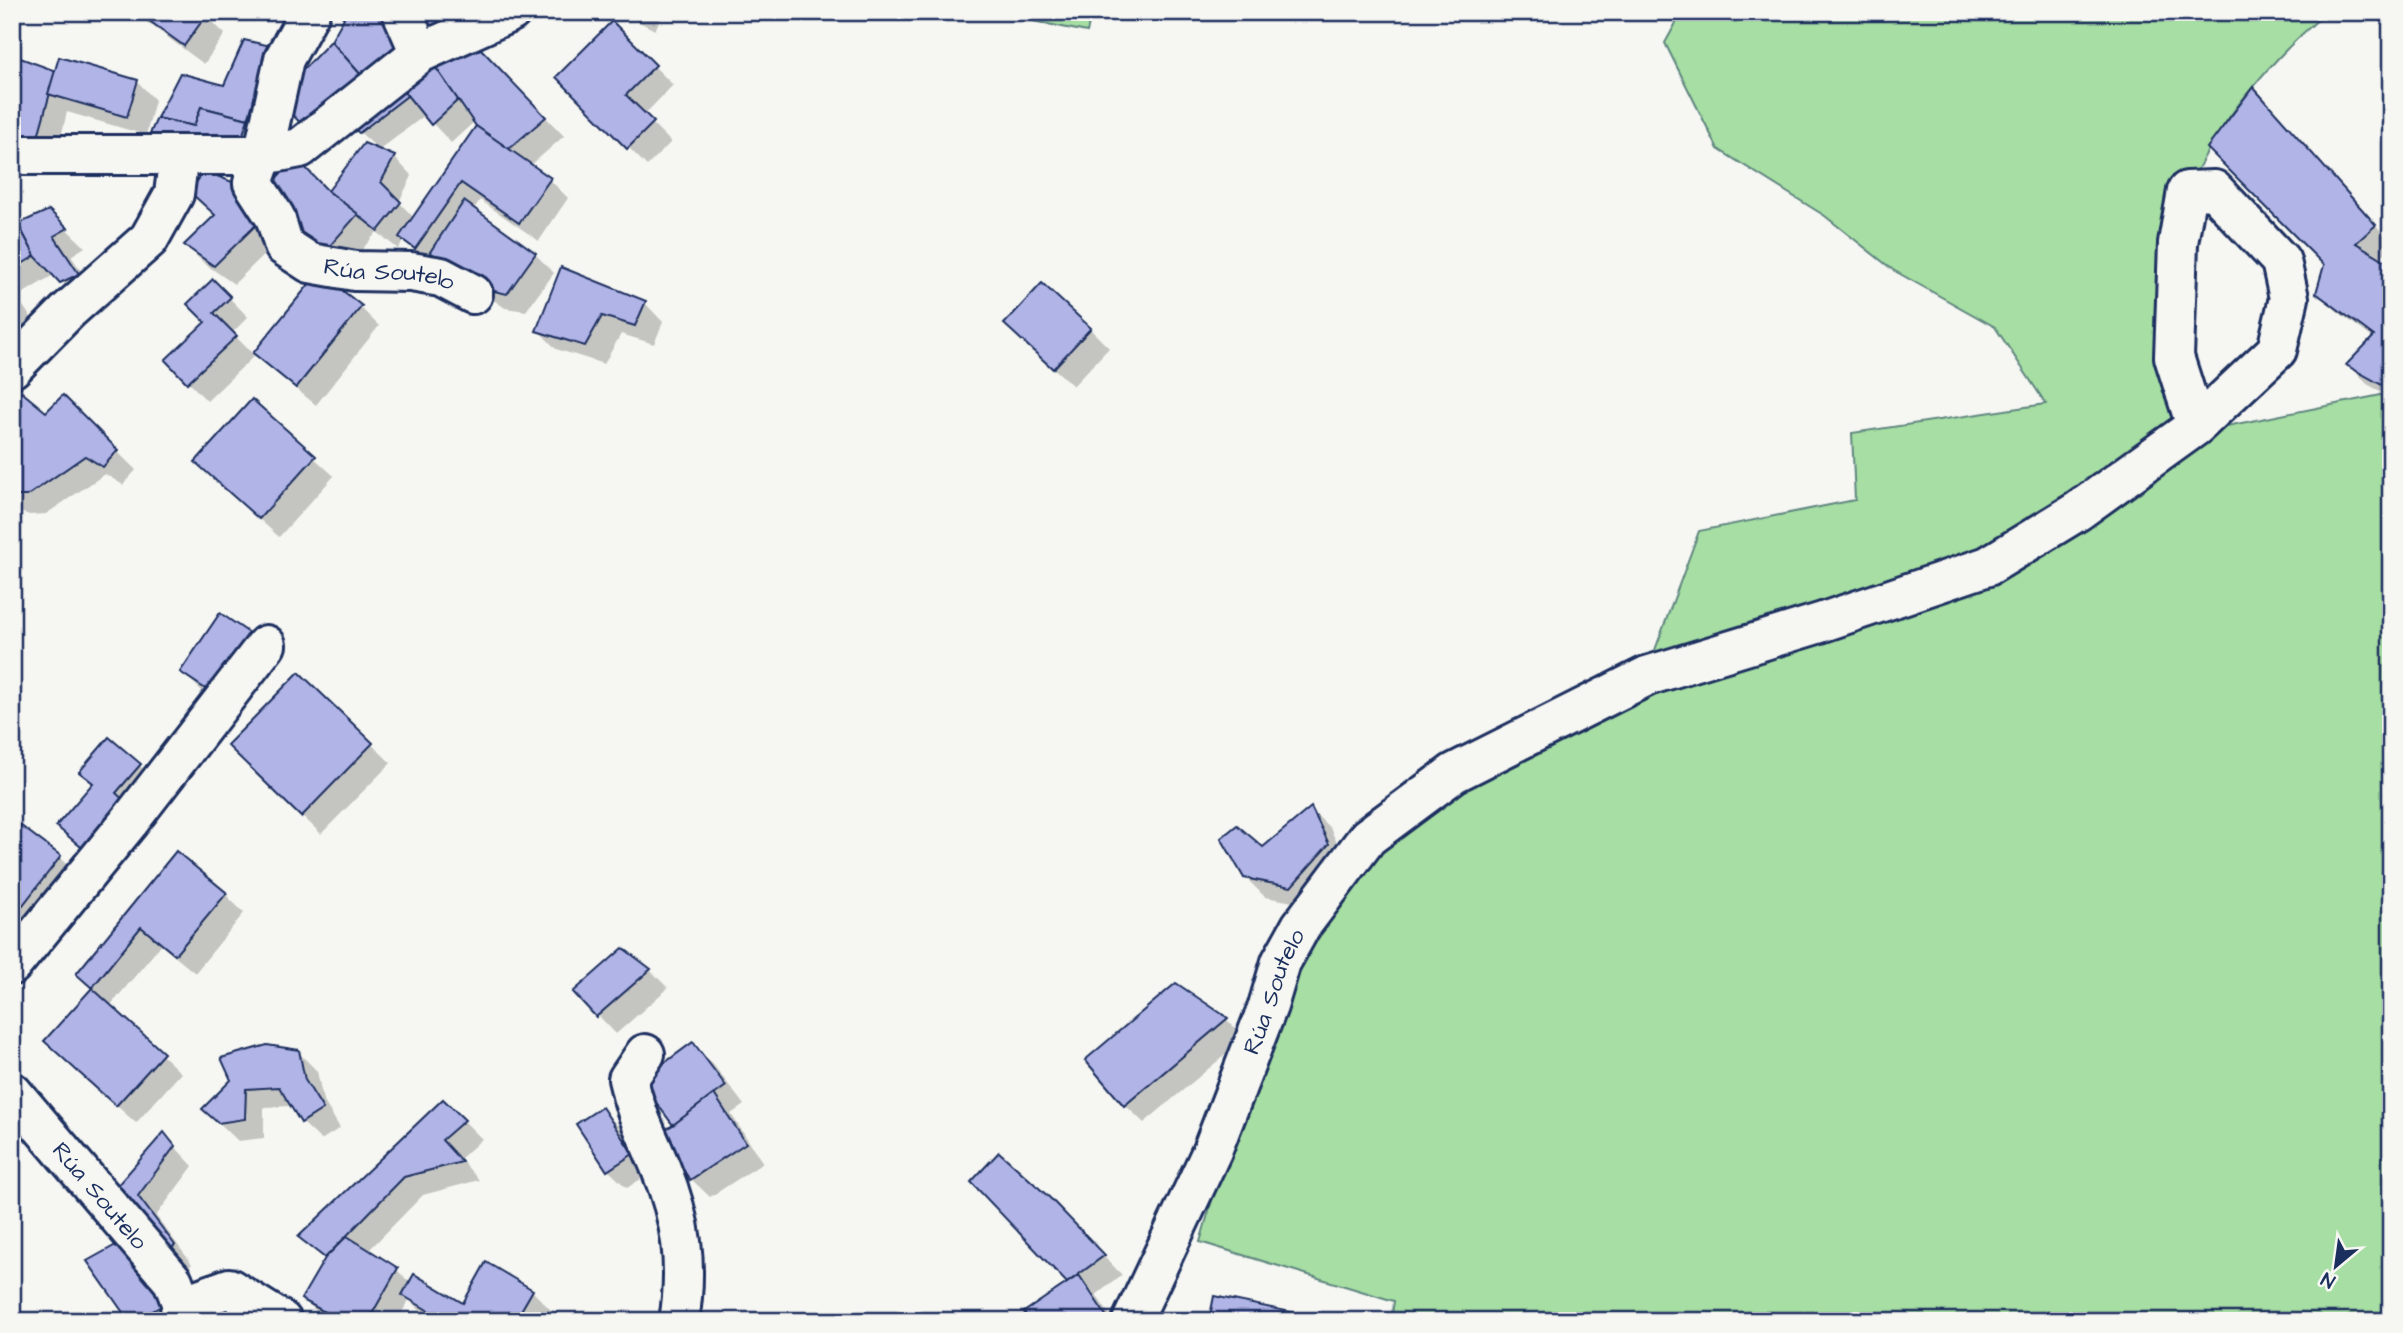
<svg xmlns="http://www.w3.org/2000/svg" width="2403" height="1333" viewBox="0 0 2403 1333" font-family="'Architects Daughter',sans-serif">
<rect width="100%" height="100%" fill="#f6f6f2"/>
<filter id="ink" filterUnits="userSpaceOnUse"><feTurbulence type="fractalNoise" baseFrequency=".0143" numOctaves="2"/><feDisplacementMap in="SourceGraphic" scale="14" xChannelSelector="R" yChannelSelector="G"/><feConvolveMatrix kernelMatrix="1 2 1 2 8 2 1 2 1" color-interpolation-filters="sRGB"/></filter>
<g filter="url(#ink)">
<g fill="#a6dea3" stroke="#608680" stroke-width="2">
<path d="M 989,12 L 1092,12 L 1087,32 Z"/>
<path d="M 1682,12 L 2327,12 C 2268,61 2176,164 2179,245 C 2179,264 2184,284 2186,303 C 2192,346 2197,388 2202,431 L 2391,393 L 2391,1321 L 1391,1321 L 1394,1301 L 1200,1242 L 1274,984 L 1368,837 L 1645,677 L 1699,531 L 1855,500 L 1852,433 L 2046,404 L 1995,327 L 1893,270 L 1825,216 L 1718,149 L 1665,43 Z"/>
</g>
<g fill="#0003" fill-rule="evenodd">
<path d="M 133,12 L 202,12 L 225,34 L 204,64 Z"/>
<path d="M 619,12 L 664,12 L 655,30 Z"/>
<path d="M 346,18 L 434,66 L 500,70 L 564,136 L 530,166 L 549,179 L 568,198 L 539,241 L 480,200 L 473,210 L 535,254 L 554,273 L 526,311 L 505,308 L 451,270 L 420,256 L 404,240 L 398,249 L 377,232 L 341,274 L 308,249 L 329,194 L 379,150 L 350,123 L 332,42 ZM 425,115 L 451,143 L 475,121 L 478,126 L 414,218 L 399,202 L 412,176 L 394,157 L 378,151 Z"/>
<path d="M 612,24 L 673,85 L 644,115 L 671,142 L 647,166 L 558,77 Z"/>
<path d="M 270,48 L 258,164 L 166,163 Z"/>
<path d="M 12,57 L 57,73 L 137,81 L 155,100 L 146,135 L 67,112 L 55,162 L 19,106 L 12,103 Z"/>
<path d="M 2253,89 L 2391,242 L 2391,248 L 2379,258 L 2391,266 L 2391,397 L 2367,384 L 2349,365 L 2374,339 L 2337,311 L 2318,292 L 2326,265 Z"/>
<path d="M 239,186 L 275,244 L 234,284 L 205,264 L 186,246 L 217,216 Z"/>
<path d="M 49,212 L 85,247 L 71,256 L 96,293 L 80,301 L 55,274 L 17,297 L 36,325 L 12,341 L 12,227 Z"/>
<path d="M 320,274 L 361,308 L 379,326 L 316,405 L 274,371 L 256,354 L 207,401 L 167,360 L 207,322 L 213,281 L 248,317 L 232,333 L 254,355 Z"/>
<path d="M 645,303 L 663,322 L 654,344 L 621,334 L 604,364 L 556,349 L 538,330 Z"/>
<path d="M 1090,329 L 1109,348 L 1073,386 L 1025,342 Z"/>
<path d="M 12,387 L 46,414 L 63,398 L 136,470 L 123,485 L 105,474 L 46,514 L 30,515 L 12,510 Z"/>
<path d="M 252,401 L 334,476 L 279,537 L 216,480 Z"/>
<path d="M 273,657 L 235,713 L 201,690 L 182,672 Z"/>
<path d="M 299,674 L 391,763 L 321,834 L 248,764 Z"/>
<path d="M 139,765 L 158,784 L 107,870 L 59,826 Z"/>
<path d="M 1311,810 L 1330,828 L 1347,864 L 1310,905 L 1265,897 L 1245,877 L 1263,850 Z"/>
<path d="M 12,821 L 59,857 L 78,876 L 31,937 L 12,922 Z"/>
<path d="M 177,854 L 225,894 L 244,913 L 195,973 L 161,945 L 110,1006 L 181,1073 L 136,1123 L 65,1060 L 93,989 L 78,974 Z"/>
<path d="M 650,970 L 668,988 L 616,1034 L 576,992 Z"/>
<path d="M 1176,985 L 1227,1020 L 1245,1038 L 1144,1123 L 1125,1105 Z"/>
<path d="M 693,1044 L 712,1063 L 744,1105 L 731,1114 L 763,1163 L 710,1197 L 691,1179 L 676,1126 Z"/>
<path d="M 298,1052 L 317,1071 L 323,1100 L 340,1128 L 321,1140 L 302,1122 L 292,1106 L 264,1107 L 264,1138 L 238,1141 L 205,1109 Z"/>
<path d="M 602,1109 L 620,1128 L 650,1173 L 627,1188 L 608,1170 Z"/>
<path d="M 464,1121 L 482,1139 L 460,1159 L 479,1180 L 423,1195 L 368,1251 L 397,1270 L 410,1283 L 463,1305 L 532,1291 L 551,1310 L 545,1321 L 435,1321 L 423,1313 L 409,1300 L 397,1321 L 329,1321 L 322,1317 L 303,1298 L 325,1260 L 301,1237 Z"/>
<path d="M 164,1135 L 193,1166 L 156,1216 L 192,1264 L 184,1272 L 119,1187 Z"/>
<path d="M 974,1182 L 1068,1219 L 1122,1275 L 1096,1295 L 1114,1321 L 1032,1321 L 1070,1283 Z"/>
<path d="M 122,1243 L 178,1321 L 131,1321 Z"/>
</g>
<g fill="#b1b4e6" stroke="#1b2f5e" stroke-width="2">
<path d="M 137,12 L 205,12 L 207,14 L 184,46 Z"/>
<path d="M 338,12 L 383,12 L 388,17 L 396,45 L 361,75 L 331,41 L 344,18 Z"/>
<path d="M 413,12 L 466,12 L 432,35 Z"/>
<path d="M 612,21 L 656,65 L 626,95 L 654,122 L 627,149 L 556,77 Z"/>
<path d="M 244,40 L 271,46 L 248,119 L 201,107 L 194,126 L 157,118 L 180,73 L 224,85 Z"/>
<path d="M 331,41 L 361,75 L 306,129 L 288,110 L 295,78 Z"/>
<path d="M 481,49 L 546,117 L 509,149 L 476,126 L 434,65 Z"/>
<path d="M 12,55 L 56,71 L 36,144 L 12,137 L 19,95 L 12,93 Z"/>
<path d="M 59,57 L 138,80 L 127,117 L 48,94 Z"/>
<path d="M 434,65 L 458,100 L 431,125 L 398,84 Z"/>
<path d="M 398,84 L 407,96 L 359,133 L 343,119 Z"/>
<path d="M 2253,87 L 2376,225 L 2356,243 L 2391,264 L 2391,390 L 2346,365 L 2374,336 L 2316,293 L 2324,265 L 2207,148 Z"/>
<path d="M 201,107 L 248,119 L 239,146 L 145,145 L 157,118 L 194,126 Z"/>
<path d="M 476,126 L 551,178 L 519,223 L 461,183 L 415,249 L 399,237 Z"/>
<path d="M 364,143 L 395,156 L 381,182 L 401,202 L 378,231 L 328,191 Z"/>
<path d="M 297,159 L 328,191 L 358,214 L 321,256 L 287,231 L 267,186 Z"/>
<path d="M 204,171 L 240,185 L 252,206 L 257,224 L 214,266 L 184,245 L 215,215 L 190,192 Z"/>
<path d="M 464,201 L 536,253 L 507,294 L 485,289 L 430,252 Z"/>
<path d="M 49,210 L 68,228 L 54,236 L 79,274 L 60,283 L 35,256 L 18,224 Z"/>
<path d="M 18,224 L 35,256 L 12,270 L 12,225 Z"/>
<path d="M 561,267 L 646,301 L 635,326 L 602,316 L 585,346 L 536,331 Z"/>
<path d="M 319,272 L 362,306 L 296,388 L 253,353 Z"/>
<path d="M 213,279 L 231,297 L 214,313 L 237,336 L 187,383 L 165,360 L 205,322 L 187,304 Z"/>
<path d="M 1042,283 L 1091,328 L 1053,369 L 1004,324 Z"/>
<path d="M 12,384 L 46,412 L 63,395 L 118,450 L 103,467 L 85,456 L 27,496 L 12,496 Z"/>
<path d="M 252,399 L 316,456 L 259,519 L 195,462 Z"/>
<path d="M 220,613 L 255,637 L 216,696 L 180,672 Z"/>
<path d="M 299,672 L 373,743 L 301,817 L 227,745 Z"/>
<path d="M 109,737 L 141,764 L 116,793 L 128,804 L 87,852 L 56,826 L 93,783 L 79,772 Z"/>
<path d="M 1311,807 L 1329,844 L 1291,887 L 1244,878 L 1221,838 L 1237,825 L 1263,847 Z"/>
<path d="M 12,819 L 61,856 L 12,919 Z"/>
<path d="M 176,851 L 227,893 L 175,955 L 141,927 L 92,988 L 76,974 Z"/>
<path d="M 623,948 L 651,969 L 596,1017 L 573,992 Z"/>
<path d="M 1176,983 L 1228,1018 L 1124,1106 L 1085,1060 Z"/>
<path d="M 92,988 L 164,1053 L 116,1106 L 44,1041 Z"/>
<path d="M 693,1042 L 726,1086 L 673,1125 L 640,1081 Z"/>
<path d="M 267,1045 L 299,1050 L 305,1080 L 323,1109 L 301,1123 L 279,1087 L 246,1089 L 245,1119 L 218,1123 L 202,1109 L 231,1080 L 221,1058 Z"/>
<path d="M 714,1094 L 746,1143 L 690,1180 L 659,1133 L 673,1125 Z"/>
<path d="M 443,1099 L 465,1120 L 442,1140 L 462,1162 L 404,1177 L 325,1258 L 298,1237 Z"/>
<path d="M 602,1107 L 633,1154 L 607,1171 L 576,1124 Z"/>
<path d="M 164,1132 L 175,1146 L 138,1196 L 175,1245 L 164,1255 L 116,1187 Z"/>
<path d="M 999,1152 L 1050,1198 L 1105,1255 L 1067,1283 L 971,1182 Z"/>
<path d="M 347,1236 L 398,1268 L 368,1321 L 341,1321 L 301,1299 L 325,1258 Z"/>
<path d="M 123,1241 L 163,1305 L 135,1321 L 129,1321 L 87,1261 Z"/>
<path d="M 486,1262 L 533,1290 L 515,1321 L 446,1321 L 402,1295 L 414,1274 L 463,1303 Z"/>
<path d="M 1079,1275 L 1109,1320 L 1030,1321 L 1024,1312 Z"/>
<path d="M 1214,1296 L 1305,1315 L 1304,1321 L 1209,1321 Z"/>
<path d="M 232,1301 L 253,1321 L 195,1321 Z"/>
</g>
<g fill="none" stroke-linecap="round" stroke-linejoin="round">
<g stroke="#1b2f5e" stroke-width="44">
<g id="minor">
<path id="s1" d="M 310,12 L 284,59 L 263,155 L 253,183 L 275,217 L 284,246 L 310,263 L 355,271 L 411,272 L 441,277 L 473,294"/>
<path d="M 402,12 L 420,53"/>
<path d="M 12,155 L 263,155 L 300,148 L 420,53 L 511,12"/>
<path d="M 12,368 L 69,310 L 149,239 L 174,194 L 179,155"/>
<path d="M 12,965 L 129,822 L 266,645"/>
<path d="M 645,1054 L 628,1079 C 635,1113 648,1137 661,1169 C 682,1220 688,1266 679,1321"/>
<path id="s2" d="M 12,1092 L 173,1281 L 182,1305 L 178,1321"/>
<path d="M 182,1305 L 229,1288 L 282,1321"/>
<path id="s3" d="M 1132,1321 L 1212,1151 L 1268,1006 L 1281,962 L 1301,926 L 1368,837 L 1454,773 L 1647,676 L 1820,623 L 1988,566 L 2078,511 L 2196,426 L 2277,350 L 2289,298 L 2281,261 L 2214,190 L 2187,191 L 2178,243 L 2174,357 L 2196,426"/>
</g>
</g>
<use href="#minor" stroke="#f6f6f2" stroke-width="38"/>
</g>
</g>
<g text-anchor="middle" stroke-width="7" stroke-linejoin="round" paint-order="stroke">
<g font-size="24" fill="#1b2f5e" stroke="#f6f6f2">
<text dy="8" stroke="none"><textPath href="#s1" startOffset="364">Rúa Soutelo</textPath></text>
<text dy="8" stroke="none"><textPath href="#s3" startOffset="359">Rúa Soutelo</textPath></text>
<text dy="8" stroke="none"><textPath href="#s2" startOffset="136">Rúa Soutelo</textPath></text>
</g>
</g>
<rect width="2403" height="1333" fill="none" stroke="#f6f6f2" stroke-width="42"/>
<rect x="21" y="21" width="2361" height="1291" fill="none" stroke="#1b2f5e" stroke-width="2.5" filter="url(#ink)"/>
<g transform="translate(2336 1266) rotate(209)" stroke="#f6f6f2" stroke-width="5" paint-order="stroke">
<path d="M0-5L12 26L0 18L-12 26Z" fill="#1b2f5e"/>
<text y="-10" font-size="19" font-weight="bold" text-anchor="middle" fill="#1b2f5e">N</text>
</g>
</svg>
